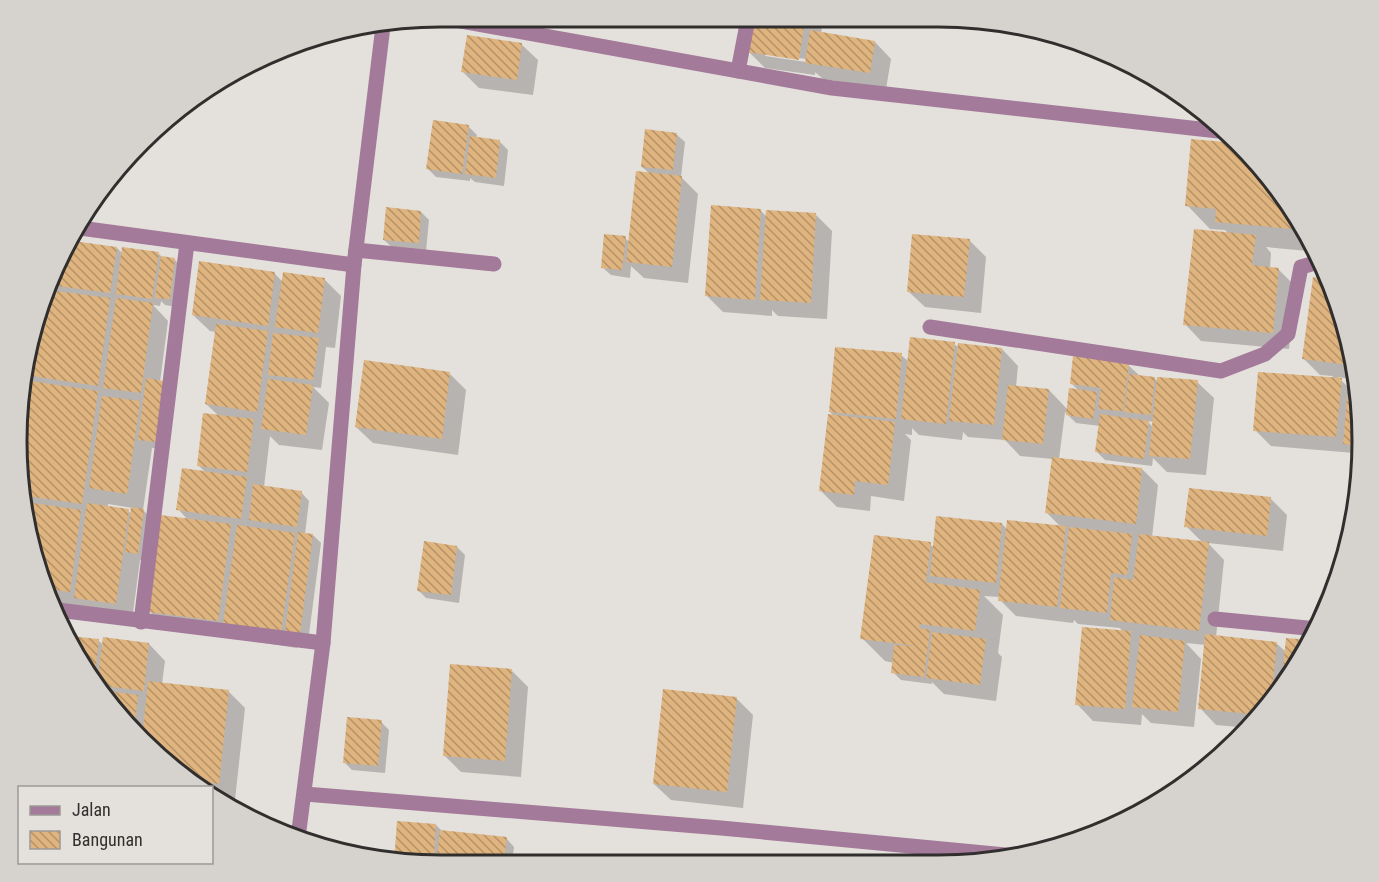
<svg xmlns="http://www.w3.org/2000/svg" width="1379" height="882" viewBox="0 0 1379 882" font-family="'Roboto Condensed',sans-serif">
<defs>
<pattern id="building-back-hatch" width="6" height="6" patternUnits="userSpaceOnUse" patternTransform="scale(1.5)"><rect width="6" height="6" fill="#dfb47e"/><path d="M-1 5l2 2M0 0l6 6M5-1l2 2" fill="none" stroke="#b59368"/></pattern>
</defs>
<rect width="100%" height="100%" fill="#e4e0dc"/>
<g fill="#0003" fill-rule="evenodd">
<path d="M 753,19 L 812,19 L 822,29 L 821,33 L 875,42 L 891,59 L 886,89 L 823,79 L 815,72 L 815,75 L 765,68 L 748,51 ZM 765,53 L 806,59 L 806,62 L 765,56 Z"/>
<path d="M 521,44 L 538,60 L 533,95 L 479,88 L 463,72 Z"/>
<path d="M 468,126 L 477,135 L 476,138 L 500,142 L 508,150 L 504,186 L 475,182 L 470,178 L 470,181 L 436,177 L 428,169 Z"/>
<path d="M 676,134 L 685,142 L 681,177 L 698,194 L 688,283 L 644,278 L 631,266 L 630,278 L 611,275 L 602,267 L 625,238 L 629,242 L 650,174 L 642,167 Z"/>
<path d="M 1193,140 L 1239,144 L 1275,182 L 1318,252 L 1266,247 L 1271,253 L 1270,268 L 1278,269 L 1295,286 L 1289,349 L 1201,341 L 1185,324 L 1229,234 L 1225,230 L 1210,229 L 1187,205 Z"/>
<path d="M 761,211 L 767,217 L 816,215 L 832,231 L 827,319 L 778,316 L 772,310 L 772,316 L 723,312 L 707,296 Z"/>
<path d="M 421,212 L 429,220 L 426,251 L 393,248 L 384,240 Z"/>
<path d="M 970,241 L 986,257 L 981,313 L 925,307 L 908,291 Z"/>
<path d="M 73,242 L 117,248 L 123,254 L 158,253 L 163,258 L 175,260 L 183,268 L 177,307 L 165,305 L 161,301 L 160,306 L 153,305 L 168,321 L 160,382 L 164,449 L 152,448 L 143,510 L 152,519 L 145,561 L 140,560 L 132,620 L 85,607 L 55,603 L 31,551 L 19,425 L 24,382 L 33,383 L 25,375 L 39,304 ZM 108,504 L 133,508 L 132,514 L 128,511 L 108,508 Z"/>
<path d="M 274,273 L 283,282 L 325,280 L 341,296 L 335,348 L 326,347 L 321,388 L 313,387 L 329,403 L 322,450 L 279,445 L 270,436 L 264,487 L 301,492 L 309,501 L 305,534 L 313,535 L 321,543 L 308,642 L 298,640 L 297,648 L 166,628 L 149,611 L 188,520 L 178,509 L 206,473 L 198,465 L 219,416 L 206,404 L 216,332 L 210,331 L 193,315 Z"/>
<path d="M 1314,279 L 1329,281 L 1348,331 L 1362,413 L 1360,459 L 1354,453 L 1271,446 L 1255,430 L 1332,379 L 1333,376 L 1320,375 L 1303,358 ZM 1338,377 L 1351,379 L 1350,389 Z"/>
<path d="M 954,344 L 959,348 L 1002,349 L 1018,366 L 1016,387 L 1049,390 L 1068,410 L 1079,391 L 1071,383 L 1128,365 L 1140,376 L 1154,378 L 1158,382 L 1197,382 L 1214,398 L 1206,475 L 1167,472 L 1153,458 L 1152,466 L 1105,460 L 1097,452 L 1100,426 L 1076,423 L 1065,412 L 1059,459 L 1142,469 L 1158,485 L 1152,537 L 1203,543 L 1186,526 L 1270,498 L 1287,515 L 1283,551 L 1208,543 L 1224,560 L 1216,637 L 1276,643 L 1286,652 L 1306,653 L 1257,721 L 1250,728 L 1216,725 L 1200,708 L 1206,645 L 1186,643 L 1201,659 L 1194,727 L 1151,723 L 1142,714 L 1141,725 L 1093,721 L 1077,704 L 1123,632 L 1120,628 L 1078,624 L 1074,620 L 1073,623 L 1016,616 L 1000,600 L 1000,597 L 984,596 L 1003,615 L 998,653 L 1002,657 L 996,701 L 944,694 L 932,682 L 932,684 L 901,680 L 893,672 L 894,663 L 885,661 L 862,638 L 930,544 L 934,548 L 1002,524 L 1008,530 L 1061,527 L 1047,513 L 1053,459 L 1020,456 L 1005,440 L 968,437 L 963,432 L 962,440 L 919,435 L 912,428 L 912,435 L 905,434 L 911,440 L 904,501 L 871,496 L 870,511 L 837,507 L 821,491 L 835,417 L 830,412 L 901,355 L 909,362 ZM 1147,421 L 1154,422 L 1153,427 Z"/>
<path d="M 450,374 L 466,390 L 458,455 L 373,443 L 356,427 Z"/>
<path d="M 457,547 L 465,555 L 459,603 L 426,598 L 418,590 Z"/>
<path d="M 98,640 L 103,645 L 149,644 L 165,661 L 162,684 L 228,691 L 245,708 L 235,800 L 222,798 L 212,792 L 212,788 L 205,788 L 161,760 L 88,677 Z"/>
<path d="M 511,670 L 528,687 L 521,777 L 461,772 L 445,756 Z"/>
<path d="M 736,698 L 753,715 L 743,808 L 671,800 L 654,784 Z"/>
<path d="M 381,722 L 389,730 L 385,773 L 352,770 L 344,762 Z"/>
<path d="M 436,825 L 442,831 L 506,838 L 514,847 L 512,862 L 396,862 Z"/>
<path d="M 267,826 L 275,827 L 282,834 L 278,833 Z"/>
</g>
<g fill="url(#building-back-hatch)">
<path d="M 752,19 L 805,19 L 799,60 L 747,52 Z"/>
<path d="M 810,30 L 875,41 L 870,73 L 805,63 Z"/>
<path d="M 467,35 L 522,43 L 517,80 L 461,72 Z"/>
<path d="M 433,120 L 469,125 L 462,174 L 426,169 Z"/>
<path d="M 645,129 L 677,133 L 673,170 L 641,167 Z"/>
<path d="M 470,136 L 500,140 L 496,178 L 465,174 Z"/>
<path d="M 1191,139 L 1237,143 L 1275,182 L 1304,230 L 1215,222 L 1216,209 L 1185,206 Z"/>
<path d="M 636,171 L 682,176 L 672,267 L 626,262 Z"/>
<path d="M 711,205 L 761,209 L 755,300 L 705,296 Z"/>
<path d="M 386,207 L 421,211 L 419,243 L 383,240 Z"/>
<path d="M 766,210 L 816,213 L 811,303 L 760,300 Z"/>
<path d="M 1194,229 L 1256,235 L 1252,265 L 1279,268 L 1273,333 L 1183,325 Z"/>
<path d="M 604,234 L 626,236 L 622,270 L 601,268 Z"/>
<path d="M 912,234 L 970,239 L 964,297 L 907,292 Z"/>
<path d="M 73,241 L 117,247 L 110,293 L 50,285 Z"/>
<path d="M 122,247 L 159,252 L 152,299 L 116,294 Z"/>
<path d="M 161,256 L 175,258 L 170,299 L 155,298 Z"/>
<path d="M 199,261 L 275,272 L 268,326 L 192,315 Z"/>
<path d="M 283,272 L 325,278 L 318,333 L 275,327 Z"/>
<path d="M 1313,277 L 1328,279 L 1348,331 L 1351,352 L 1350,365 L 1302,359 Z"/>
<path d="M 47,290 L 110,298 L 98,386 L 25,375 L 39,304 Z"/>
<path d="M 116,298 L 153,303 L 141,393 L 103,388 Z"/>
<path d="M 216,324 L 268,331 L 257,412 L 205,404 Z"/>
<path d="M 273,333 L 319,338 L 313,380 L 268,375 Z"/>
<path d="M 910,337 L 955,342 L 946,424 L 901,419 Z"/>
<path d="M 958,343 L 1002,348 L 994,425 L 949,421 Z"/>
<path d="M 835,347 L 902,353 L 896,419 L 829,412 Z"/>
<path d="M 1073,356 L 1129,363 L 1123,411 L 1098,409 L 1101,388 L 1070,384 Z"/>
<path d="M 364,360 L 450,372 L 442,439 L 355,427 Z"/>
<path d="M 1258,372 L 1342,378 L 1336,437 L 1253,431 Z"/>
<path d="M 1129,374 L 1155,377 L 1151,415 L 1124,412 Z"/>
<path d="M 1349,376 L 1355,376 L 1362,413 L 1361,446 L 1343,444 Z"/>
<path d="M 1157,377 L 1198,380 L 1190,459 L 1149,456 Z"/>
<path d="M 146,378 L 164,381 L 156,442 L 138,440 Z"/>
<path d="M 268,379 L 313,385 L 306,435 L 261,429 Z"/>
<path d="M 24,380 L 98,391 L 82,504 L 26,496 L 18,418 Z"/>
<path d="M 1008,385 L 1049,389 L 1043,444 L 1002,440 Z"/>
<path d="M 1069,388 L 1097,392 L 1093,419 L 1066,415 Z"/>
<path d="M 102,396 L 140,401 L 127,494 L 89,488 Z"/>
<path d="M 203,413 L 254,419 L 247,472 L 197,466 Z"/>
<path d="M 828,414 L 895,422 L 888,485 L 855,481 L 854,495 L 819,491 Z"/>
<path d="M 1100,414 L 1149,421 L 1144,459 L 1095,452 Z"/>
<path d="M 1052,457 L 1142,468 L 1136,524 L 1045,513 Z"/>
<path d="M 182,468 L 247,477 L 241,519 L 176,510 Z"/>
<path d="M 253,484 L 302,491 L 297,527 L 249,520 Z"/>
<path d="M 1189,488 L 1271,497 L 1267,536 L 1184,527 Z"/>
<path d="M 26,502 L 81,510 L 70,592 L 48,589 L 31,551 Z"/>
<path d="M 87,503 L 129,509 L 116,604 L 74,598 Z"/>
<path d="M 131,507 L 144,509 L 138,554 L 125,552 Z"/>
<path d="M 160,515 L 231,524 L 218,621 L 148,612 Z"/>
<path d="M 936,516 L 1002,523 L 996,583 L 930,576 Z"/>
<path d="M 1007,520 L 1066,526 L 1057,607 L 998,601 Z"/>
<path d="M 237,525 L 295,533 L 281,632 L 223,624 Z"/>
<path d="M 1069,527 L 1132,534 L 1127,575 L 1111,573 L 1107,613 L 1060,608 Z"/>
<path d="M 298,532 L 313,534 L 300,634 L 285,632 Z"/>
<path d="M 1139,534 L 1209,542 L 1199,631 L 1110,620 L 1114,577 L 1133,580 Z"/>
<path d="M 874,535 L 931,542 L 926,582 L 980,590 L 975,631 L 920,624 L 919,628 L 930,630 L 924,677 L 891,673 L 894,645 L 918,646 L 860,639 Z"/>
<path d="M 424,541 L 457,546 L 451,595 L 417,591 Z"/>
<path d="M 1082,627 L 1131,631 L 1125,709 L 1075,705 Z"/>
<path d="M 932,632 L 986,639 L 980,685 L 926,678 Z"/>
<path d="M 1205,634 L 1277,642 L 1271,701 L 1262,715 L 1198,709 Z"/>
<path d="M 1140,635 L 1185,641 L 1178,712 L 1132,707 Z"/>
<path d="M 69,636 L 99,639 L 94,684 L 88,677 Z"/>
<path d="M 103,637 L 149,643 L 144,691 L 97,685 Z"/>
<path d="M 1286,638 L 1312,640 L 1306,653 L 1281,688 Z"/>
<path d="M 450,664 L 512,669 L 505,761 L 443,756 Z"/>
<path d="M 148,681 L 229,690 L 219,784 L 195,781 L 161,760 L 142,738 Z"/>
<path d="M 663,689 L 737,697 L 727,792 L 653,784 Z"/>
<path d="M 100,690 L 138,695 L 134,729 Z"/>
<path d="M 347,717 L 382,720 L 378,766 L 343,763 Z"/>
<path d="M 397,821 L 436,824 L 434,856 L 487,860 L 486,862 L 394,862 Z"/>
<path d="M 440,830 L 507,837 L 504,860 L 437,853 Z"/>
</g>
<g fill="none" stroke-linecap="round" stroke-linejoin="round">
<g stroke="#a37a99" stroke-width="15">
<path d="M 439,17 L 832,88 L 1227,132"/>
<path d="M 738,71 L 748,19"/>
<path d="M 80,228 L 354,265"/>
<path d="M 356,250 L 494,264"/>
<path d="M 930,327 L 1221,371 L 1265,354 L 1288,334 L 1301,267 L 1322,261"/>
<path d="M 58,610 L 323,643"/>
<path d="M 1215,619 L 1317,629"/>
<path d="M 141,622 L 187,243"/>
<path d="M 305,794 L 721,828 L 1016,856"/>
<path d="M 298,838 L 323,643 L 354,265 L 383,26"/>
</g>
</g>
<path d="M0 0H1379V882H0ZM441 27H938A414 414 0 0 1 1352 441V441A414 414 0 0 1 938 855H441A414 414 0 0 1 27 441V441A414 414 0 0 1 441 27Z" fill="#d6d2ce" fill-rule="evenodd"/>
<path fill="none" stroke="#312f2e" stroke-width="3" d="M441 27H938A414 414 0 0 1 1352 441V441A414 414 0 0 1 938 855H441A414 414 0 0 1 27 441V441A414 414 0 0 1 441 27Z"/>
<rect x="18" y="786" width="195" height="78" fill="#e4e0dc" stroke="#9c9996" stroke-width="1.5"/>
<rect x="30" y="806" width="30" height="9" fill="#a37a99" stroke="#9c9996" stroke-width="1.5"/>
<text x="72" y="816" font-size="18" fill="#312f2e">Jalan</text>
<rect x="30" y="831" width="30" height="18" fill="url(#building-back-hatch)" stroke="#9c9996" stroke-width="1.5"/>
<text x="72" y="846" font-size="18" fill="#312f2e">Bangunan</text>
</svg>
